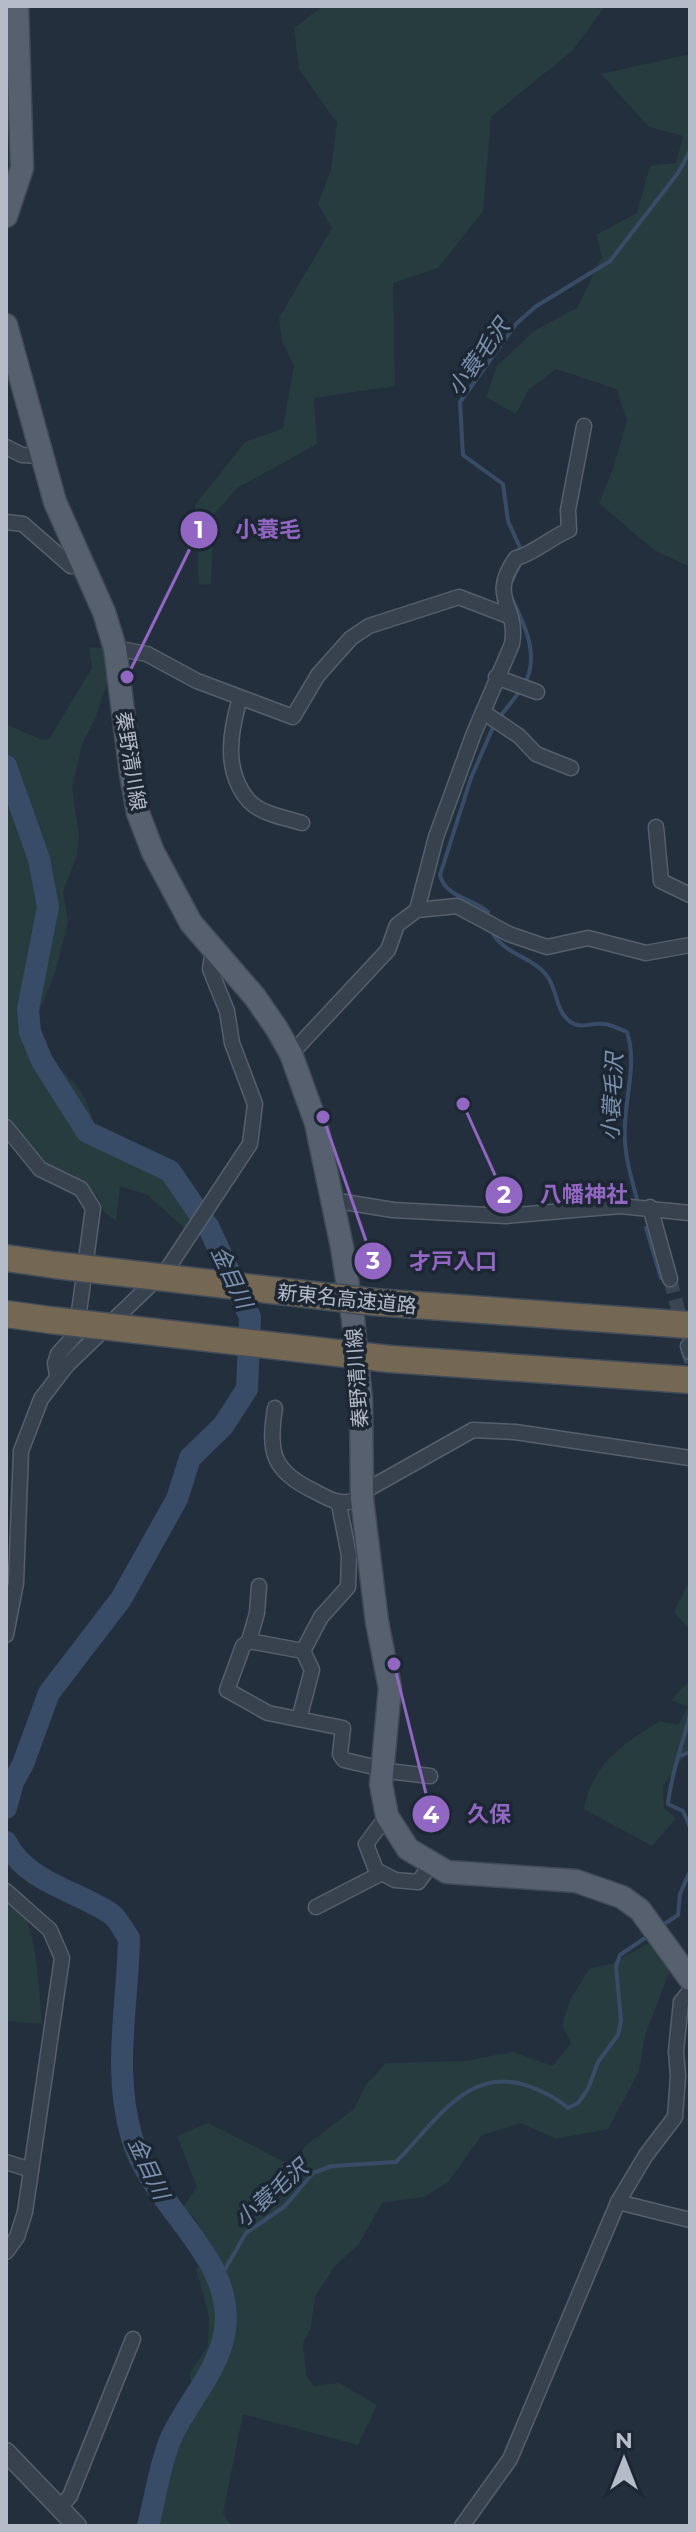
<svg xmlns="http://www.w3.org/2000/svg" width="696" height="2532" viewBox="0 0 696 2532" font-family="Montserrat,'Noto Sans JP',sans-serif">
<rect width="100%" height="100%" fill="#242f3e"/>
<g fill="#263c3f">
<path d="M 323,6 L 605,6 L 573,50 L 491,117 L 483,211 L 438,268 L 393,283 L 395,386 L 314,398 L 317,444 L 237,488 L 214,514 L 211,584 L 199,585 L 195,505 L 245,442 L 283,428 L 294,366 L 282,341 L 279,318 L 332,228 L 318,204 L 331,170 L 337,123 L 299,69 L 294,28 Z"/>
<path d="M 690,54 L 690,567 L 654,550 L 599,503 L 613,469 L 627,420 L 616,389 L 556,369 L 528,390 L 516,414 L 486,397 L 497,366 L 534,331 L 577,308 L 602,257 L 596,235 L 637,213 L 650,166 L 676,163 L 683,136 L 649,127 L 601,74 Z"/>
<path d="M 89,647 L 103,648 L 108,680 L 96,717 L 83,742 L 72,787 L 79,837 L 77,855 L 63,891 L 68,923 L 55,973 L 38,1014 L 22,1034 L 23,1047 C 58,1063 93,1090 93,1131 L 153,1157 L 196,1215 L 184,1228 L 148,1195 L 120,1186 L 116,1221 L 104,1212 L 97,1195 L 75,1176 L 41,1161 L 6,1116 L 6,724 L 42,740 L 49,739 L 92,668 Z"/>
<path d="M 690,1579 L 690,1748 L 663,1786 L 664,1808 L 676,1818 L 652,1846 L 584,1809 C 593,1763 622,1745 660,1721 L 678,1725 L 688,1707 L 671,1700 L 688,1682 L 690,1630 L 674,1612 Z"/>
<path d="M 6,1884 C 38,1919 38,1979 42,2024 L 6,2021 Z"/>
<path d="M 652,1941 L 670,1970 L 645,2035 L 639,2071 L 608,2129 L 556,2139 L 521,2123 L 482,2135 L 448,2182 L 424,2197 L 382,2203 L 359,2244 L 335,2266 L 315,2297 L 311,2328 L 303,2342 L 306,2376 L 314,2386 L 339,2383 L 377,2405 L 358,2445 L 243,2414 L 223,2513 L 231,2526 L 155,2526 L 165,2464 L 197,2399 L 189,2374 L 208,2346 L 209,2317 L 196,2268 L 219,2258 L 195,2219 L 183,2207 L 197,2187 L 177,2136 L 208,2123 L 294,2167 L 305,2146 L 354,2109 L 365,2086 L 386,2063 L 465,2061 L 513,2052 L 553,2066 L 571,2043 L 562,2025 L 571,1998 L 590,1968 L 612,1964 Z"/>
</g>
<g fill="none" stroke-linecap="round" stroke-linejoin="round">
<g stroke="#394c67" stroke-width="4">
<path d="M 522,552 L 508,521 L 503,484 L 463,455 L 460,402 L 516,324 L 535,307 L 610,261 L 678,173 L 690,151"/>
<path d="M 512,581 L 522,560"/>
<path d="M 511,597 C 524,623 540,655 525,683"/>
<path d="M 499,718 L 520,691"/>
<path d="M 488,912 C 472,898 445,897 440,875 L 471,778 L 494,725"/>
<path d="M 492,932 C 505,956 536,957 549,979 C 558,994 556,1013 572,1023 C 583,1029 591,1022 603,1024 C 611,1024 619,1029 627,1032 C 637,1063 626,1092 625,1125 C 623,1151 630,1173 637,1199"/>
<path d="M 646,1228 L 661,1278"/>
<path d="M 683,1352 L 686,1362"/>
<path d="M 690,1714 C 683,1744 671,1773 668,1804 L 683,1811 L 690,1827"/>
<path d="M 680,1756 L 690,1752"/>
<path d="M 661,1926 L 678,1915 L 680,1894 L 690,1871"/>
<path d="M 220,2278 L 246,2233 L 285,2206 L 313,2173 L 332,2166 L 396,2162 C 437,2121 470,2060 536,2089 C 548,2094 558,2099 568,2108 L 578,2103 L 588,2089 L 598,2062 L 618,2035 L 621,2021 L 616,1966 L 620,1955 L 648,1936"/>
</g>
<g stroke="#394c67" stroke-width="22">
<path d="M 6,766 L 39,859 L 48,907 L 28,1009 L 30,1032 L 42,1061 L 87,1132 L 170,1171 L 209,1228 L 250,1317 L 247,1389 L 223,1426 L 190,1458 L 177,1499 L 121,1599 L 49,1693 L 23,1764 L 13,1782 L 6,1808"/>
<path d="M 6,1842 C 26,1882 75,1890 110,1913 C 118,1918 123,1930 129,1938 C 128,2004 112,2072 132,2138 C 153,2209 235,2256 225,2330 C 219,2371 187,2402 171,2438 C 159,2466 156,2496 148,2526"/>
</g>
<path stroke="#3a4453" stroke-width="14" stroke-dasharray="14 7" stroke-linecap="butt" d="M 670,1279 L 683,1329"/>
<g stroke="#565f6c" stroke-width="17">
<g id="minor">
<path d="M 6,447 L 22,455 L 41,456"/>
<path d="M 6,522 L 23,524 L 71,566 L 81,562"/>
<path d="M 115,648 L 147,654 L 197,681 L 293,717 L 318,675 L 351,638 L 369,626 L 459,597 L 511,617"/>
<path d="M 496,677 L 537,692"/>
<path d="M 240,698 C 230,732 223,771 249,801 C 261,814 286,818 302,823"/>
<path d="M 483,712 L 519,736 L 536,754 L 571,768"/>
<path d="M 656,827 L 661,881 L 690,895"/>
<path d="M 417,910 L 436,837 L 474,733 L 512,644 C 519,605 487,599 516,558 C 533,554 550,538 569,530 L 568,510 L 584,426"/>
<path d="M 291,1054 L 388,950 L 397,925 L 417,910 L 457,906 L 509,934 L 547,947 L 588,938 L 646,953 L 690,945"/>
<path d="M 6,1127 L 40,1169 L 81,1189 L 93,1208 L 76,1334 L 58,1354 L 55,1363 L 57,1375"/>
<path d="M 332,1200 L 393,1210 L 506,1216 L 620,1206 L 690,1213"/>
<path d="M 650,1207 L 670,1279"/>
<path d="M 688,1346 L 690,1352"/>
<path d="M 275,1408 C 268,1452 272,1471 314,1491 C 332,1501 341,1506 362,1499"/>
<path d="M 361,1493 L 473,1430 L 515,1432 L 690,1458"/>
<path d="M 6,1635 L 16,1583 L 21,1451 L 41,1399 L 67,1365 L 168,1268 L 250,1144 L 255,1104 L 232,1043 L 227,1011 L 210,969 L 213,951"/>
<path d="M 249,1641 L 257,1613 L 259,1586"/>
<path d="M 303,1651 L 249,1641 L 243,1646 L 227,1690 L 268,1713 L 343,1728 L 340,1754 L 344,1760 L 396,1772 L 430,1776"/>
<path d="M 303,1651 L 321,1617 L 348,1587 L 349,1556 L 339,1504"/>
<path d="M 299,1719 L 312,1670 L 303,1651"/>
<path d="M 387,1816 L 366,1844 L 376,1870 L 395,1880 L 418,1882 L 431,1865"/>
<path d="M 6,1891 L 50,1930 L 62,1958 L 25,2212 L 17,2237 L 6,2252"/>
<path d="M 316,1907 L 380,1874"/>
<path d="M 6,2162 L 31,2170"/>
<path d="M 618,2202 L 690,2220"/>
<path d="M 60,2507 L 70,2496 L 133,2339"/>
<path d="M 462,2526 L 510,2459 L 618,2202 L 646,2155 L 675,2117 L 678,2076 L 676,2051 L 681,2002 L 690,1991"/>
</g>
</g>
<g stroke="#565f6c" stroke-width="21">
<path id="tertiary" d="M 6,2452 L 77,2526"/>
</g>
<g stroke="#414a57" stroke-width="25">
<g id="primary">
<path d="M 6,216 L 22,168 L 17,6"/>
<path d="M 6,325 L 55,502 L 104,612 L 115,648 L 131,774 L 138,813 L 153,852 L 191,923 L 255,997 L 277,1029 L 291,1054 L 316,1123 L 342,1247 L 353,1319 L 361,1400 L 362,1499 L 377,1622 L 390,1688 L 381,1784 L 387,1816 L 408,1849 L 447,1872 L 576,1881 L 622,1897 L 640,1910 L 690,1979"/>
</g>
</g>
<g stroke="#434c59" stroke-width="29">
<g id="motorway">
<path d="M 6,1258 L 55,1265"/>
<path d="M 374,1302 L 690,1325"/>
<path d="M 6,1314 L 50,1320"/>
<path d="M 390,1359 L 690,1380"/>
</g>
</g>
<use href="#minor" stroke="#38414e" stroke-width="14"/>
<use href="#tertiary" stroke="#38414e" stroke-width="18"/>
<use href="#primary" stroke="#56606e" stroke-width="22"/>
<use href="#motorway" stroke="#746855" stroke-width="26"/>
<g stroke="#434c59" stroke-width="29" stroke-linecap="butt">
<g id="motorway-bridge">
<path d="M 55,1265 L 374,1302"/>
<path d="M 50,1320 L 390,1359"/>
</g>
</g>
<use href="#motorway-bridge" stroke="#746855" stroke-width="26"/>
</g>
<g text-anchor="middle" stroke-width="7" stroke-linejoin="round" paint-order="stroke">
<g font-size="20" fill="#b4bcc9" stroke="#1d2633">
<text transform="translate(131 761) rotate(81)" y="7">秦野清川線</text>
<text transform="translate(347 1299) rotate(6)" y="7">新東名高速道路</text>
<text transform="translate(357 1378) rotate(-94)" y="7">秦野清川線</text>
</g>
<g font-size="22" font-style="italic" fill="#7c92b1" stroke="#1d2633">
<text transform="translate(478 357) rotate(-54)" y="8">小蓑毛沢</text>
<text transform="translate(612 1097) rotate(-87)" y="8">小蓑毛沢</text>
<text transform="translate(232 1277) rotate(65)" y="8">金目川</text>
<text transform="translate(149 2168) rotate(65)" y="8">金目川</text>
<text transform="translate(271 2193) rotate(-41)" y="8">小蓑毛沢</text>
</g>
</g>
<path fill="none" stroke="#9266c3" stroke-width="3" d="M127 677L199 530M463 1104L504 1195M323 1117L373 1261M394 1664L431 1814"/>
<g fill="#9266c3" stroke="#1d2633" stroke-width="3">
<circle cx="127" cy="677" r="8"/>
<circle cx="463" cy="1104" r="8"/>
<circle cx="323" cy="1117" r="8"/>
<circle cx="394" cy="1664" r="8"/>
<circle cx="199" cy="530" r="20"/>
<circle cx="504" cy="1195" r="20"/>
<circle cx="373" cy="1261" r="20"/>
<circle cx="431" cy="1814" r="20"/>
</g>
<g font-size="24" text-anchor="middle" font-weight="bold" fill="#fff">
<text x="199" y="538">1</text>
<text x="504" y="1203">2</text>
<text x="373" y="1269">3</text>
<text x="431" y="1823">4</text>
</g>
<g font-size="22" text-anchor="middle" font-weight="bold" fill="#9266c3" stroke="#1d2633" stroke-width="7" stroke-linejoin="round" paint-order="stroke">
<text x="268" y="537">小蓑毛</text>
<text x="584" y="1202">八幡神社</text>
<text x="453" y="1269">才戸入口</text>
<text x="489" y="1822">久保</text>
</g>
<rect width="696" height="2532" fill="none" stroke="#b4bcc9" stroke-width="16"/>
<g transform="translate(624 2460)" stroke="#1d2633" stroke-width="6" paint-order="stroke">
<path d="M0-6L14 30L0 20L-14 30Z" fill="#b4bcc9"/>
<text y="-12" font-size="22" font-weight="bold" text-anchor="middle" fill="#b4bcc9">N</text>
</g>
</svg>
